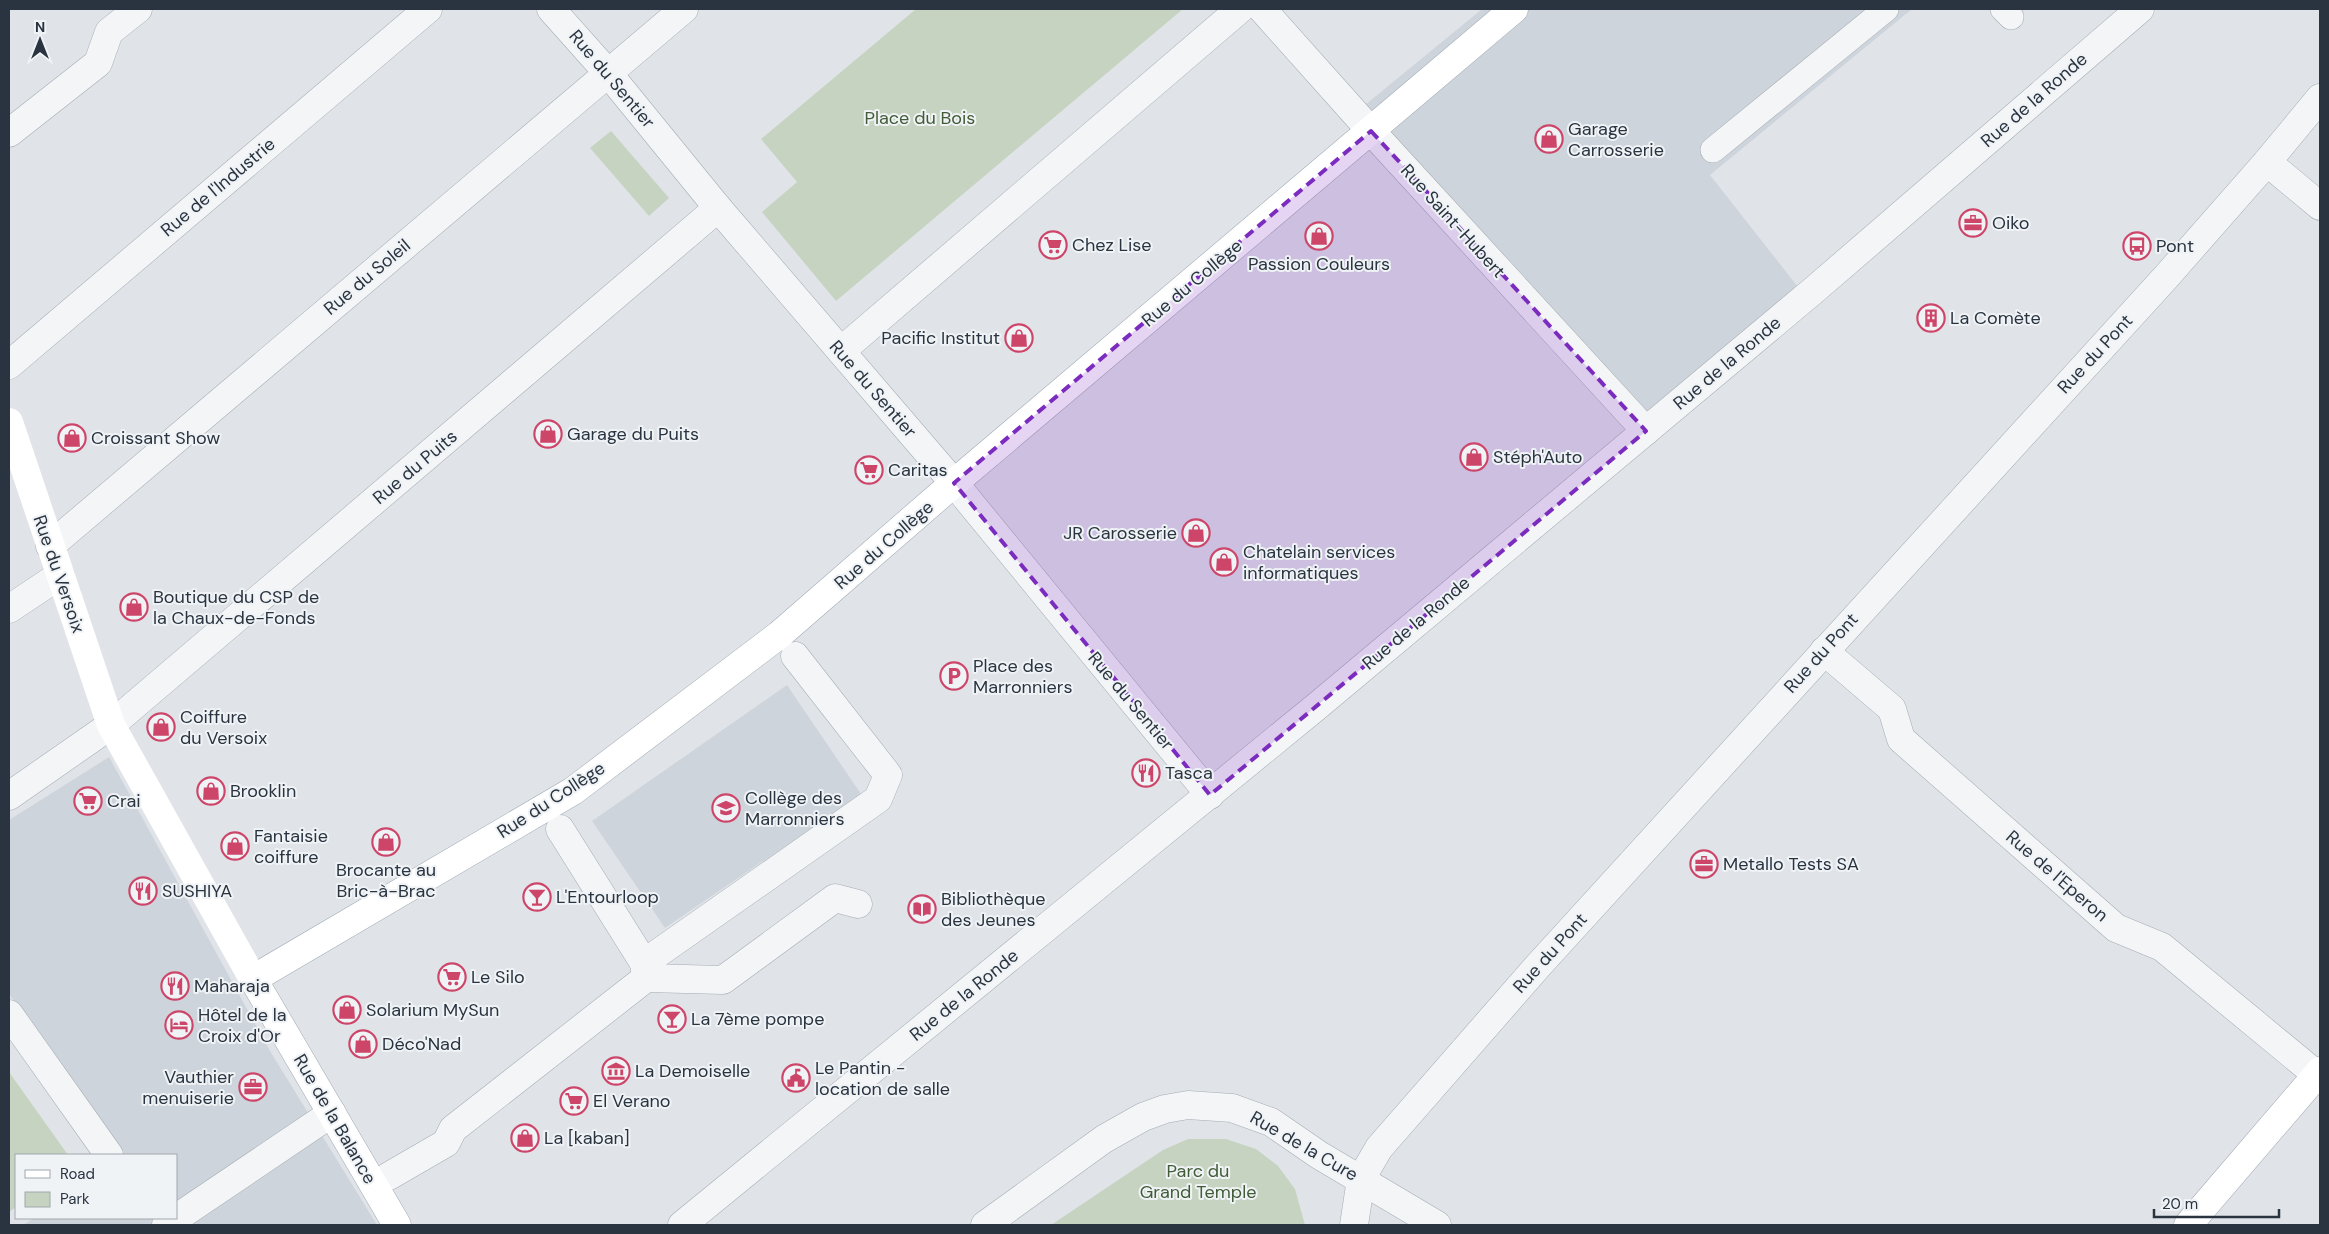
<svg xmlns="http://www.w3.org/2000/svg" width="2329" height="1234" viewBox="0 0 2329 1234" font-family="'DM Sans',sans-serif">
<rect width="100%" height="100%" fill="#e0e4e9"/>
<g fill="#ced4db">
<path d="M 1482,9 L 1912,9 L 1710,175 L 1798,287 L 1647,414 L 1365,105 Z"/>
<path d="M 787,685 L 861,794 L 665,928 L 592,821 Z"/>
<path d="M 109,757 L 270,1051 L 377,1225 L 23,1225 L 34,1218 L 176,1218 L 176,1155 L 121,1155 L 9,994 L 9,820 Z"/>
</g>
<g fill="#c7d3c1">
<path d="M 916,9 L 1183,9 L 836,301 L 762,212 L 797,182 L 761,139 Z"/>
<path d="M 611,131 L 669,198 L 649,216 L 590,148 Z"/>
<path d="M 9,1072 L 68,1155 L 16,1155 L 16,1207 L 9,1212 Z"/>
<path d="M 1188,1139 L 1226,1139 L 1256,1149 L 1278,1166 L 1295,1189 L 1305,1225 L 1051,1225 L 1163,1150 Z"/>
</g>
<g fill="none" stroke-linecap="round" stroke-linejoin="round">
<g stroke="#a5acb3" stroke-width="26">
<g id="lane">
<path d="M 2003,9 L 2011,17"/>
<path d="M 1713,150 L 1886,9"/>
</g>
</g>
<g stroke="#a5acb3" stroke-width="29">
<g id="street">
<path d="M 551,9 L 608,73 L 718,208 L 954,483 L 1210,795"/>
<path d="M 1262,9 L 1371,131 L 1646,431"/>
<path d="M 9,133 L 98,63 L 109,32 L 138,9"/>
<path d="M 2267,162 L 2320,206"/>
<path d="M 841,351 L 1240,9"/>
<path d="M 9,365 L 428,9"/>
<path d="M 50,546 L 684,9"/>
<path d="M 9,609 L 60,575"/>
<path d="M 1824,651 L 1892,709 L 1901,739 L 2116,928 L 2162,947 L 2317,1075"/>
<path d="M 9,796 L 111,725 L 718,208"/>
<path d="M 644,963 L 878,799 L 888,775 L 795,656"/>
<path d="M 646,978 L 723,980 L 835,898 L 858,904"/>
<path d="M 9,1014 L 109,1155"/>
<path d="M 389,1176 L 446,1143 L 453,1129 L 646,978 L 644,963 L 560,829"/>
<path d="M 166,1225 L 332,1113"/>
<path d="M 682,1225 L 1316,707 L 1814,290 L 2140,9"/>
<path d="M 985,1225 L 1104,1139 L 1143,1117 L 1165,1109 L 1188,1105 L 1232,1108 L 1271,1122 L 1319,1155 L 1437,1225"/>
<path d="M 1354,1225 L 1361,1179 L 1379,1148 L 1537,967 L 2166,277 L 2267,162 L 2320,98"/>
</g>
</g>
<g stroke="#9faab4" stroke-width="29">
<g id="primary">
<path d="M 397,1225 L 253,979 L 573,791 L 779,635 L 954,483 L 1514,9"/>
<path d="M 2188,1225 L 2320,1071"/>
</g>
</g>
<use href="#lane" stroke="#f3f5f7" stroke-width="25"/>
<use href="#street" stroke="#f3f5f7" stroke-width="28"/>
<path stroke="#fff" stroke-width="28" d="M 9,422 L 111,725 L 253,979"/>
<use href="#primary" stroke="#fff" stroke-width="28"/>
</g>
<path fill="#7b2cbf" fill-opacity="0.2" stroke="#7b2cbf" stroke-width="4" stroke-dasharray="10 6" stroke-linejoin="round" d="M 1371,131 L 1646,431 L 1210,795 L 954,483 Z"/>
<defs>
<g id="shop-ring" transform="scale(1.4375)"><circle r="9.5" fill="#f0f3f6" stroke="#cd4669" stroke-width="1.5"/><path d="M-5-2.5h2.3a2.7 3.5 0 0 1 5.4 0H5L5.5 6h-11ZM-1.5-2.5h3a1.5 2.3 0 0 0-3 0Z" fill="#cd4669"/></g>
<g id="office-ring" transform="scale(1.4375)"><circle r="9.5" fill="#f0f3f6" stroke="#cd4669" stroke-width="1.5"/><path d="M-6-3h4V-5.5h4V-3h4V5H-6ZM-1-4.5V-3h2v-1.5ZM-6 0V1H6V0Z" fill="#cd4669"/></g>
<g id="supermarket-ring" transform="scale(1.4375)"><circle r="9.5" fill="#f0f3f6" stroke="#cd4669" stroke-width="1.5"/><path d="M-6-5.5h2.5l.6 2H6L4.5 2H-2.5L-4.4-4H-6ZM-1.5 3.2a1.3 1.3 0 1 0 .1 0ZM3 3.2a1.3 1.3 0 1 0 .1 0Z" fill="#cd4669"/></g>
<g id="bus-ring" transform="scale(1.4375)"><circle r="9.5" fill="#f0f3f6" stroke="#cd4669" stroke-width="1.5"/><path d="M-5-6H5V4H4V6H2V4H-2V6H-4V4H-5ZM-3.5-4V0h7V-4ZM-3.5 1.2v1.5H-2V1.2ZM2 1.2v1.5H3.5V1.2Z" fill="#cd4669"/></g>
<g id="building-ring" transform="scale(1.4375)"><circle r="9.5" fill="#f0f3f6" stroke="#cd4669" stroke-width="1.5"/><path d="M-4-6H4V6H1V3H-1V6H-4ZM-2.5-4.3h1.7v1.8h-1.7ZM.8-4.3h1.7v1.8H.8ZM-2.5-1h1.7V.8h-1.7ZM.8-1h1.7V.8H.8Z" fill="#cd4669"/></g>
<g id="parking-ring" transform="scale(1.4375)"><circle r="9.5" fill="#f0f3f6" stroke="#cd4669" stroke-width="1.5"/><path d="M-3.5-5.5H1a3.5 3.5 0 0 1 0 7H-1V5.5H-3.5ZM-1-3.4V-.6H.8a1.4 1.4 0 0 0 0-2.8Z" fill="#cd4669"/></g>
<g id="restaurant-ring" transform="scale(1.4375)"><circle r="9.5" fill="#f0f3f6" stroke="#cd4669" stroke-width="1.5"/><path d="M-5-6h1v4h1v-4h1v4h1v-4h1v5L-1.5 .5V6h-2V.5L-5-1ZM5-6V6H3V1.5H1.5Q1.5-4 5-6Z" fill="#cd4669"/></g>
<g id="school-ring" transform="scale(1.4375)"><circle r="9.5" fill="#f0f3f6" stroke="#cd4669" stroke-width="1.5"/><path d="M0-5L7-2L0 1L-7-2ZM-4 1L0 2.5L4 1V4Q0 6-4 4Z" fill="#cd4669"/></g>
<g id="bar-ring" transform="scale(1.4375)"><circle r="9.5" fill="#f0f3f6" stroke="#cd4669" stroke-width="1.5"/><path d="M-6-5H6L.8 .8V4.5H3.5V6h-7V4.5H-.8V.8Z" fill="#cd4669"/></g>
<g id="library-ring" transform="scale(1.4375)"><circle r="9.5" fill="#f0f3f6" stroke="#cd4669" stroke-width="1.5"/><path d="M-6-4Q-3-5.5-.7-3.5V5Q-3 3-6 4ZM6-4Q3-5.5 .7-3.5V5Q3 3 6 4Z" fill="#cd4669"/></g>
<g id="hotel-ring" transform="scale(1.4375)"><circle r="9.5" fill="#f0f3f6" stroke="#cd4669" stroke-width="1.5"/><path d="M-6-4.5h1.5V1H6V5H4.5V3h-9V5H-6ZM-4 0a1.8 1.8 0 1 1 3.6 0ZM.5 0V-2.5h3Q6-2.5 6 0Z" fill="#cd4669"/></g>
<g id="museum-ring" transform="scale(1.4375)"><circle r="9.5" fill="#f0f3f6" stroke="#cd4669" stroke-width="1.5"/><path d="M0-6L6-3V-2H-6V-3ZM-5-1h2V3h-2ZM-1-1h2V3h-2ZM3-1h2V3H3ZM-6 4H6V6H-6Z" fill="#cd4669"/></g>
<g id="civic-ring" transform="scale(1.4375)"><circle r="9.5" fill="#f0f3f6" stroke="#cd4669" stroke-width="1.5"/><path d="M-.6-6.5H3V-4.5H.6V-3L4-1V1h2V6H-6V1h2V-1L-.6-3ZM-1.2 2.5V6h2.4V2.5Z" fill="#cd4669"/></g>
</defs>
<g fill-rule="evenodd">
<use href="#shop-ring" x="1549" y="139"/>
<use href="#office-ring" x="1973" y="223"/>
<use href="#shop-ring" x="1319" y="236"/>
<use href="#supermarket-ring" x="1053" y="245"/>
<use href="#bus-ring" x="2137" y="246"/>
<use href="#building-ring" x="1931" y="318"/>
<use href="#shop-ring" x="1019" y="338"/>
<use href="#shop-ring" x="548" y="434"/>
<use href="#shop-ring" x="72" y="438"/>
<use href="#shop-ring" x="1474" y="457"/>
<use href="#supermarket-ring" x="869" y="470"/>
<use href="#shop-ring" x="1196" y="533"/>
<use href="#shop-ring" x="1224" y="562"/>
<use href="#shop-ring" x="134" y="607"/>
<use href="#parking-ring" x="954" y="676"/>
<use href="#shop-ring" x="161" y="727"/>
<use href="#restaurant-ring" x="1146" y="773"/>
<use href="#shop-ring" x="211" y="791"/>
<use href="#supermarket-ring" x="88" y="801"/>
<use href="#school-ring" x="726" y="808"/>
<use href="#shop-ring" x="386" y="842"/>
<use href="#shop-ring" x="235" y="846"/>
<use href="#office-ring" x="1704" y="864"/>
<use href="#restaurant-ring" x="143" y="891"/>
<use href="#bar-ring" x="537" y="897"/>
<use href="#library-ring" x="922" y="909"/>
<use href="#supermarket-ring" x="452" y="977"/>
<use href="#restaurant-ring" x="175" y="986"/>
<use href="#shop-ring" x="347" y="1010"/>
<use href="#bar-ring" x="672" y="1019"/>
<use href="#hotel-ring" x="179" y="1025"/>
<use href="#shop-ring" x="363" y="1044"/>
<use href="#museum-ring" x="616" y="1071"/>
<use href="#civic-ring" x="796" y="1078"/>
<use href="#office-ring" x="253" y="1087"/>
<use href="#supermarket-ring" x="574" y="1101"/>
<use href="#shop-ring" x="525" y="1138"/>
</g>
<g text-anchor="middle" stroke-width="4" stroke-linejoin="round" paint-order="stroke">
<g font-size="18" fill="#293440" stroke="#f0f3f6">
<text transform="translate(612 79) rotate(50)" y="6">Rue du Sentier</text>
<text transform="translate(2034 100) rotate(-41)" y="6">Rue de la Ronde</text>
<text transform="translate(218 187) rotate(-40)" y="6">Rue de l'Industrie</text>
<text transform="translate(1453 221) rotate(48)" y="6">Rue Saint-Hubert</text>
<text transform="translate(367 277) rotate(-40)" y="6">Rue du Soleil</text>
<text transform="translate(1192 283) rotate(-40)" y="6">Rue du Collège</text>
<text transform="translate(2095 354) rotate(-47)" y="6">Rue du Pont</text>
<text transform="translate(1727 363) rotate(-40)" y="6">Rue de la Ronde</text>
<text transform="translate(873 389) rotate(49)" y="6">Rue du Sentier</text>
<text transform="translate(415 467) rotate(-40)" y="6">Rue du Puits</text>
<text transform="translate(884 545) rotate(-41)" y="6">Rue du Collège</text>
<text transform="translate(59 574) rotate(71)" y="6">Rue du Versoix</text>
<text transform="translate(1416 623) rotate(-40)" y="6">Rue de la Ronde</text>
<text transform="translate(1821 653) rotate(-48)" y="6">Rue du Pont</text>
<text transform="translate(1131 701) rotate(50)" y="6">Rue du Sentier</text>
<text transform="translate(551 800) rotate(-33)" y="6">Rue du Collège</text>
<text transform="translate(2057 876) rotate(41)" y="6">Rue de l'Eperon</text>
<text transform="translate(1550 953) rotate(-48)" y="6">Rue du Pont</text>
<text transform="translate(964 995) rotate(-39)" y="6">Rue de la Ronde</text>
<text transform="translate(335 1119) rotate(60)" y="6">Rue de la Balance</text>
<text transform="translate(1304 1146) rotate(30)" y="6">Rue de la Cure</text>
</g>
<g font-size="18" fill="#415c36" stroke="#f0f3f6">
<text x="920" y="124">Place du Bois</text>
<text x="1198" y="1177">Parc du<tspan x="1198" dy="21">Grand Temple</tspan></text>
</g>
<g font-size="18" fill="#293440" stroke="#f0f3f6" text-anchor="start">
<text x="1568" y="135">Garage<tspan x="1568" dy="21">Carrosserie</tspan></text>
<text x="1992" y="229">Oiko</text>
<text x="1072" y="251">Chez Lise</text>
<text x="2156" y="252">Pont</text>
<text x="1319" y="270" text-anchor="middle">Passion Couleurs</text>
<text x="1950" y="324">La Comète</text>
<text x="1000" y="344" text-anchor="end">Pacific Institut</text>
<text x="567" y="440">Garage du Puits</text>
<text x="91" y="444">Croissant Show</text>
<text x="1493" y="463">Stéph'Auto</text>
<text x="888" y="476">Caritas</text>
<text x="1177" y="539" text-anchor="end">JR Carosserie</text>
<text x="1243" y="558">Chatelain services<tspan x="1243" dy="21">informatiques</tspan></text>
<text x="153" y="603">Boutique du CSP de<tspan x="153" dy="21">la Chaux-de-Fonds</tspan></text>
<text x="973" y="672">Place des<tspan x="973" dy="21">Marronniers</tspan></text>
<text x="180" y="723">Coiffure<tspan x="180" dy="21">du Versoix</tspan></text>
<text x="1165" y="779">Tasca</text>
<text x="230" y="797">Brooklin</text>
<text x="745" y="804">Collège des<tspan x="745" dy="21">Marronniers</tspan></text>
<text x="107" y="807">Crai</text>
<text x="254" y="842">Fantaisie<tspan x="254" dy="21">coiffure</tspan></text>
<text x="1723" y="870">Metallo Tests SA</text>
<text x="386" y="876" text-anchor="middle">Brocante au<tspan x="386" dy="21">Bric-à-Brac</tspan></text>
<text x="162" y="897">SUSHIYA</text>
<text x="556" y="903">L'Entourloop</text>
<text x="941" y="905">Bibliothèque<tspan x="941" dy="21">des Jeunes</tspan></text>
<text x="471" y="983">Le Silo</text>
<text x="194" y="992">Maharaja</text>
<text x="366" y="1016">Solarium MySun</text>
<text x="198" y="1021">Hôtel de la<tspan x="198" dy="21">Croix d'Or</tspan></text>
<text x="691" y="1025">La 7ème pompe</text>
<text x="382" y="1050">Déco'Nad</text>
<text x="815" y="1074">Le Pantin -<tspan x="815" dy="21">location de salle</tspan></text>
<text x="635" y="1077">La Demoiselle</text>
<text x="234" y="1083" text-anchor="end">Vauthier<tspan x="234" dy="21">menuiserie</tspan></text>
<text x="593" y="1107">El Verano</text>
<text x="544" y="1144">La [kaban]</text>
</g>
</g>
<rect width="2329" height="1234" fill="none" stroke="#293440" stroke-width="20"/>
<rect x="15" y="1154" width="162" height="65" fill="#f0f3f6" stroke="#a0a7ad"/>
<rect x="25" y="1170" width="25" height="8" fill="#ffffff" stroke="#a0a7ad"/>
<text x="60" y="1179" font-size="15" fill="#293440">Road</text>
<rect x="25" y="1192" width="25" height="15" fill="#c7d3c1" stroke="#a0a7ad"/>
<text x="60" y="1204" font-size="15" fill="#293440">Park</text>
<g transform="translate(40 40)" stroke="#f0f3f6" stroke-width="4" paint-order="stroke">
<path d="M0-4L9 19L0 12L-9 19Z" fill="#293440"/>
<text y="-8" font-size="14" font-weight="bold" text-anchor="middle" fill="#293440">N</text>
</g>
<path d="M2154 1209v8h125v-8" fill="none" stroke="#293440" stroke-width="2.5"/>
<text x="2162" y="1209" font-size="15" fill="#293440" stroke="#f0f3f6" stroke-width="4" paint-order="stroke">20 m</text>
</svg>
